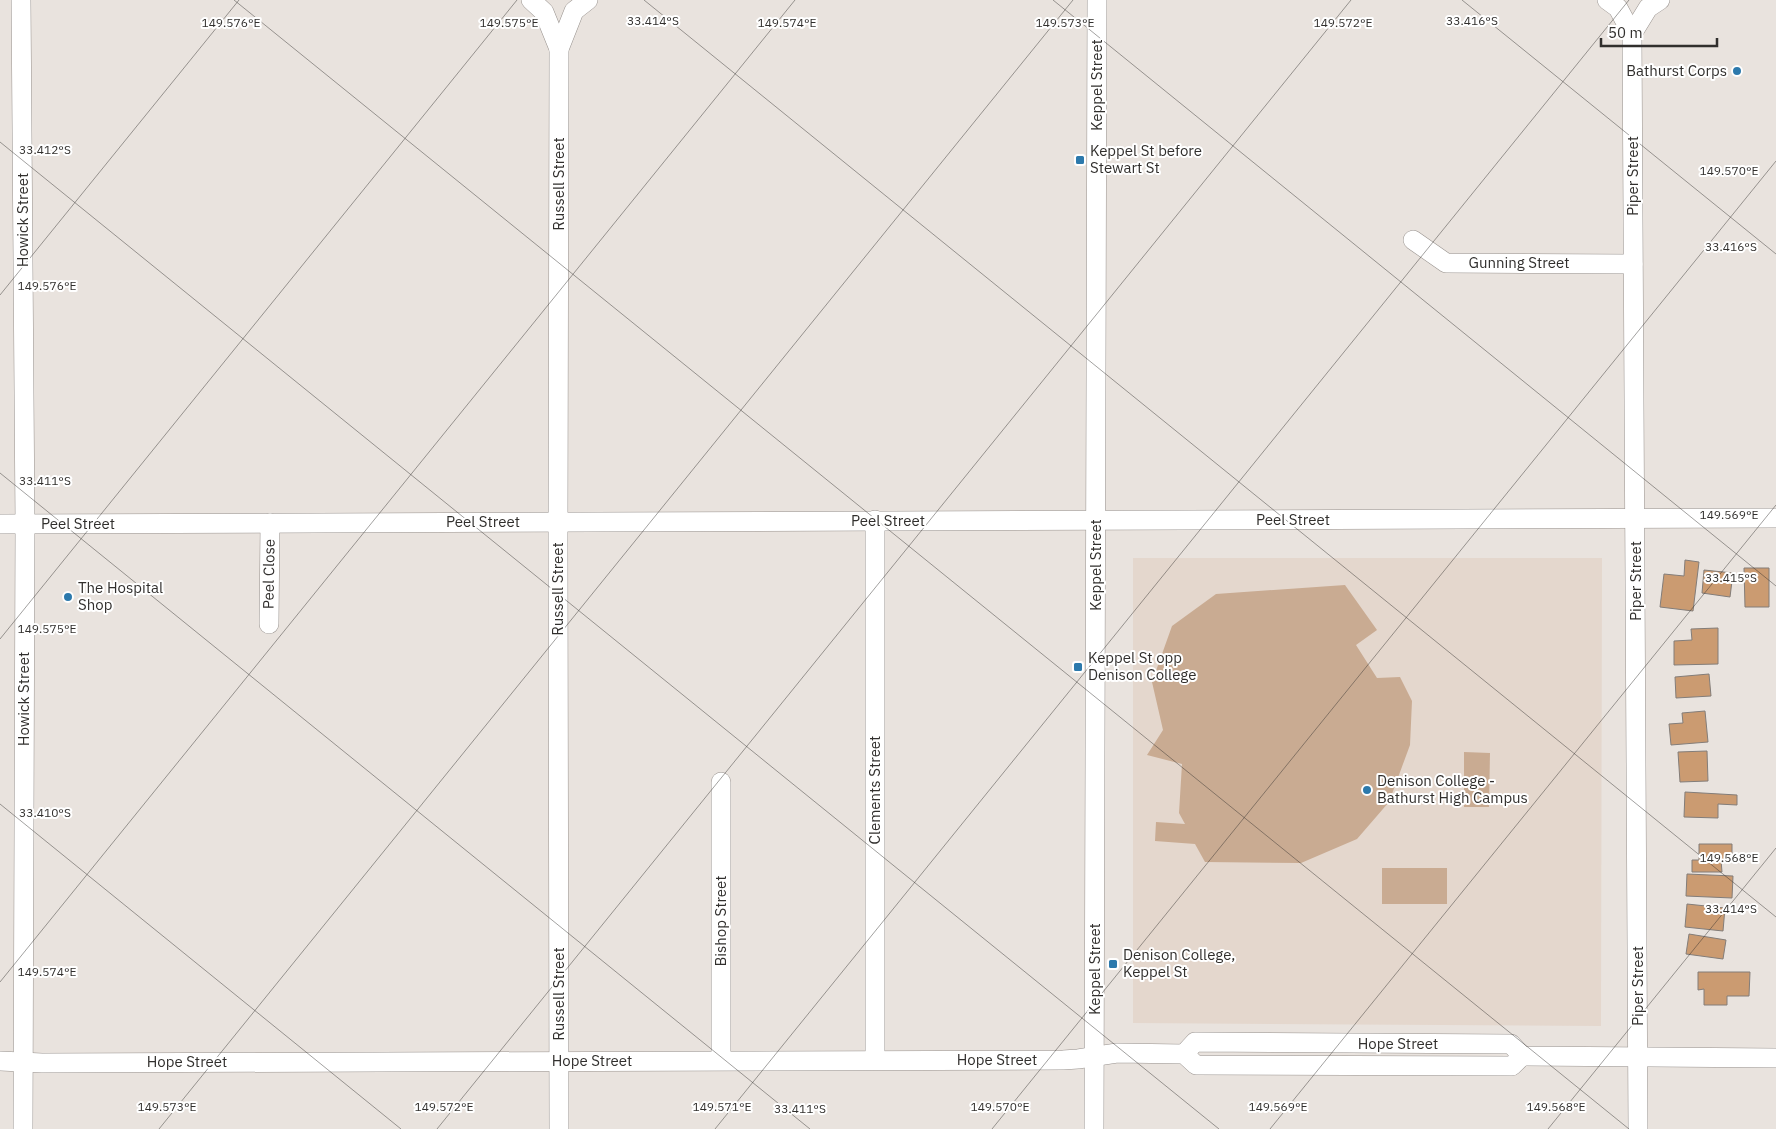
<svg xmlns="http://www.w3.org/2000/svg" width="1776" height="1129" viewBox="0 0 1776 1129" font-family="'IBM Plex Sans',sans-serif">
<rect width="100%" height="100%" fill="#e9e3de"/>
<path fill="#e4d7cd" d="M 1133,558 L 1602,558 L 1601,1026 L 1133,1023 Z"/>
<g fill="#c9ab92">
<path d="M 1345,585 L 1377,630 L 1356,645 L 1377,678 L 1400,677 L 1412,701 L 1410,745 L 1389,802 L 1357,839 L 1301,863 L 1205,862 L 1195,844 L 1155,841 L 1156,822 L 1185,824 L 1179,813 L 1182,764 L 1147,755 L 1163,730 L 1152,682 L 1172,626 L 1216,594 Z"/>
<path d="M 1464,752 L 1490,753 L 1489,807 L 1464,807 Z"/>
<rect x="1382" y="868" width="65" height="36"/>
</g>
<g fill="#cb9b71" stroke="#837d79">
<path d="M 1685,560 L 1699,562 L 1693,611 L 1660,607 L 1664,574 L 1684,576 Z"/>
<path d="M 1744,568 L 1769,568 L 1769,607 L 1745,607 Z"/>
<path d="M 1704,570 L 1733,573 L 1730,597 L 1702,593 Z"/>
<path d="M 1718,628 L 1718,664 L 1674,665 L 1674,641 L 1692,640 L 1691,629 Z"/>
<path d="M 1709,674 L 1711,696 L 1676,698 L 1675,677 Z"/>
<path d="M 1705,711 L 1708,742 L 1671,745 L 1669,724 L 1683,723 L 1682,713 Z"/>
<path d="M 1707,751 L 1708,781 L 1680,782 L 1678,752 Z"/>
<path d="M 1685,792 L 1737,795 L 1737,805 L 1718,804 L 1718,818 L 1684,817 Z"/>
<path d="M 1699,844 L 1732,844 L 1732,860 L 1721,860 L 1722,872 L 1692,872 L 1692,860 L 1699,860 Z"/>
<path d="M 1687,874 L 1733,876 L 1732,898 L 1686,896 Z"/>
<path d="M 1687,904 L 1725,908 L 1723,931 L 1685,927 Z"/>
<path d="M 1689,934 L 1726,940 L 1723,959 L 1686,954 Z"/>
<path d="M 1698,972 L 1750,972 L 1749,996 L 1727,996 L 1727,1005 L 1704,1005 L 1704,989 L 1698,990 Z"/>
</g>
<g fill="none" stroke-linecap="round" stroke-linejoin="round">
<g stroke="#97918d" stroke-width="20">
<g id="street">
<path d="M 21,0 L 25,524 L 23,1129"/>
<path d="M 531,0 L 544,12 L 559,49"/>
<path d="M 1607,0 L 1618,8 L 1632,34 L 1638,1129"/>
<path d="M 1632,34 L 1648,8 L 1660,0"/>
<path d="M 1413,240 L 1446,263 L 1633,264"/>
<path d="M 0,524 L 1776,518"/>
<path d="M 269,624 L 270,523"/>
<path d="M 1184,1054 L 1195,1042 L 1511,1044 L 1522,1056 L 1776,1058"/>
<path d="M 721,1060 L 721,782"/>
<path d="M 875,1060 L 875,520"/>
<path d="M 0,1061 L 42,1063 L 1063,1060 L 1078,1059 L 1117,1053 L 1184,1054 L 1196,1065 L 1512,1066 L 1522,1056"/>
<path d="M 559,1129 L 558,542 L 559,49 L 574,11 L 588,0"/>
<path d="M 1094,1129 L 1097,0"/>
</g>
</g>
<use href="#street" stroke="#fff" stroke-width="19"/>
</g>
<path fill="none" stroke="#312f2d" stroke-width="1" stroke-opacity="0.45" d="M 234,0 L 1629,1129M 644,0 L 1776,917M 1053,0 L 1776,586M 1462,0 L 1776,254M 0,142 L 1219,1129M 0,295 L 239,0M 0,473 L 810,1129M 0,639 L 517,0M 0,804 L 401,1129M 0,982 L 795,0M 159,1129 L 1073,0M 437,1129 L 1351,0M 715,1129 L 1629,0M 992,1129 L 1776,161M 1270,1129 L 1776,505M 1548,1129 L 1776,848"/>
<g fill="#2c79ac" stroke="#fff" stroke-width="2">
<circle cx="1737" cy="71" r="5"/>
<rect x="1075" y="155" width="10" height="10" rx="2.5"/>
<circle cx="68" cy="597" r="5"/>
<rect x="1073" y="662" width="10" height="10" rx="2.5"/>
<circle cx="1367" cy="790" r="5"/>
<rect x="1108" y="959" width="10" height="10" rx="2.5"/>
</g>
<g text-anchor="middle" stroke-width="4" stroke-linejoin="round" paint-order="stroke">
<g font-size="15" fill="#312f2d" stroke="#fff" text-anchor="start">
<text x="1727" y="76" text-anchor="end">Bathurst Corps</text>
<text x="1090" y="156">Keppel St before<tspan x="1090" dy="17">Stewart St</tspan></text>
<text x="78" y="593">The Hospital<tspan x="78" dy="17">Shop</tspan></text>
<text x="1088" y="663">Keppel St opp<tspan x="1088" dy="17">Denison College</tspan></text>
<text x="1377" y="786">Denison College -<tspan x="1377" dy="17">Bathurst High Campus</tspan></text>
<text x="1123" y="960">Denison College,<tspan x="1123" dy="17">Keppel St</tspan></text>
</g>
<g font-size="15" fill="#312f2d" stroke="#fff">
<text transform="translate(1097 85) rotate(-90)" y="5">Keppel Street</text>
<text transform="translate(1633 176) rotate(-90)" y="5">Piper Street</text>
<text transform="translate(559 184) rotate(-90)" y="5">Russell Street</text>
<text transform="translate(23 220) rotate(-90)" y="5">Howick Street</text>
<text x="1519" y="268">Gunning Street</text>
<text x="1293" y="525">Peel Street</text>
<text x="888" y="526">Peel Street</text>
<text x="483" y="527">Peel Street</text>
<text x="78" y="529">Peel Street</text>
<text transform="translate(1096 565) rotate(-90)" y="5">Keppel Street</text>
<text transform="translate(269 574) rotate(-89)" y="5">Peel Close</text>
<text transform="translate(1636 581) rotate(-90)" y="5">Piper Street</text>
<text transform="translate(558 589) rotate(-90)" y="5">Russell Street</text>
<text transform="translate(24 699) rotate(-90)" y="5">Howick Street</text>
<text transform="translate(875 790) rotate(-90)" y="5">Clements Street</text>
<text transform="translate(721 921) rotate(-90)" y="5">Bishop Street</text>
<text transform="translate(1095 969) rotate(-90)" y="5">Keppel Street</text>
<text transform="translate(1638 986) rotate(-90)" y="5">Piper Street</text>
<text transform="translate(559 994) rotate(-90)" y="5">Russell Street</text>
<text x="1398" y="1049">Hope Street</text>
<text x="997" y="1065">Hope Street</text>
<text x="592" y="1066">Hope Street</text>
<text x="187" y="1067">Hope Street</text>
</g>
</g>
<g font-size="12" text-anchor="middle" fill="#312f2d" stroke="#fff" stroke-width="4" stroke-linejoin="round" paint-order="stroke">
<text x="1472" y="25">33.416°S</text>
<text x="653" y="25">33.414°S</text>
<text x="231" y="27">149.576°E</text>
<text x="509" y="27">149.575°E</text>
<text x="787" y="27">149.574°E</text>
<text x="1065" y="27">149.573°E</text>
<text x="1343" y="27">149.572°E</text>
<text x="45" y="154">33.412°S</text>
<text x="1729" y="175">149.570°E</text>
<text x="1731" y="251">33.416°S</text>
<text x="47" y="290">149.576°E</text>
<text x="45" y="485">33.411°S</text>
<text x="1729" y="519">149.569°E</text>
<text x="1731" y="582">33.415°S</text>
<text x="47" y="633">149.575°E</text>
<text x="45" y="817">33.410°S</text>
<text x="1729" y="862">149.568°E</text>
<text x="1731" y="913">33.414°S</text>
<text x="47" y="976">149.574°E</text>
<text x="167" y="1111">149.573°E</text>
<text x="444" y="1111">149.572°E</text>
<text x="722" y="1111">149.571°E</text>
<text x="1000" y="1111">149.570°E</text>
<text x="1278" y="1111">149.569°E</text>
<text x="1556" y="1111">149.568°E</text>
<text x="800" y="1113">33.411°S</text>
</g>
<path d="M1601 38v8h116v-8" fill="none" stroke="#312f2d" stroke-width="2.5"/>
<text x="1608" y="38" font-size="15" fill="#312f2d" stroke="#ffffff" stroke-width="4" paint-order="stroke">50 m</text>
</svg>
